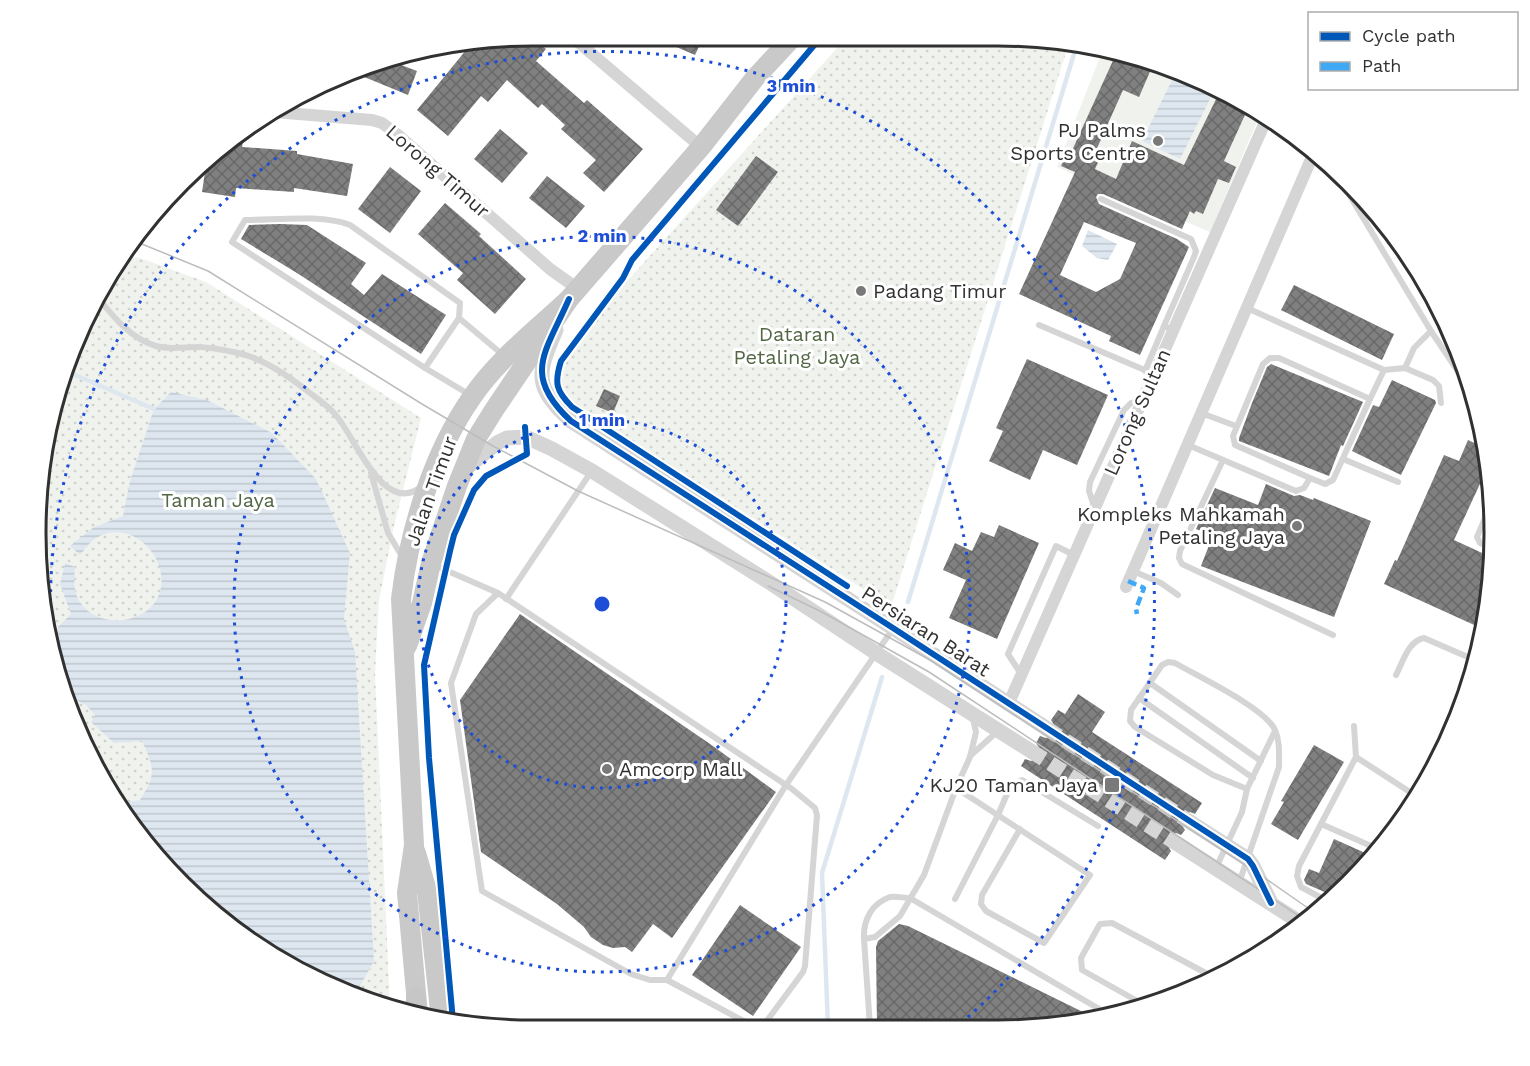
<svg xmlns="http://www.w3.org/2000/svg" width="1530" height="1066" viewBox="0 0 1530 1066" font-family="'Work Sans',sans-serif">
<defs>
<pattern id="park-dots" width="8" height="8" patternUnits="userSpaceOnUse" patternTransform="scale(1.5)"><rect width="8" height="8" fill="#f0f3ed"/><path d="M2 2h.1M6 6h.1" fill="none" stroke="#ced1cc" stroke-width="1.8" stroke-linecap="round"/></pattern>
<pattern id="water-rules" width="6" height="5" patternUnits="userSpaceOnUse" patternTransform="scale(1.5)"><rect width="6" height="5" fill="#dee7f0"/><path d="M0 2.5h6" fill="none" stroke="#bfc7ce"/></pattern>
<pattern id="building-cross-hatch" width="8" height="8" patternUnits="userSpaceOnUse" patternTransform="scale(1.5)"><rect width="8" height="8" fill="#808080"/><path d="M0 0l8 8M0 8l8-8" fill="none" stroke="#696969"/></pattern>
</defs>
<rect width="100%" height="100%" fill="#fff"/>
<path fill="#f0f3ed" d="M 1103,49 L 1245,102 L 1260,115 L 1210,232 L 1057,167 Z"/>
<g fill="url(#park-dots)">
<path d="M 848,36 L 997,36 L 1069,43 L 891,607 L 569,400 L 560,383 L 559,374 L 587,330 L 620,289 Z"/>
<path d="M 127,257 L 140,258 L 206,282 L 421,418 L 394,526 L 379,600 L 375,673 L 390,1008 L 313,979 L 231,928 L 160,861 L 87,753 L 40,598 L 40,468 L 74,342 Z"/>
</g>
<g fill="url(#water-rules)">
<path d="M 1174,76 L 1214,91 L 1180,159 L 1142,141 Z"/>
<path d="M 1088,230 L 1117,244 L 1108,260 L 1097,258 L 1082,246 Z"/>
<path d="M 171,392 L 207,400 L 272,433 L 316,479 L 350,553 L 344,619 L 355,652 L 374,961 L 355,995 L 313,979 L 231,928 L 160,861 L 121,803 L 140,800 C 156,775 155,769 142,741 L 114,743 L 91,722 L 95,715 L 86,705 L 76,700 L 73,705 L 58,655 L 58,627 L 71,614 L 60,584 L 65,563 L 75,567 C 74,580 73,591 80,602 C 97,629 145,625 158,597 C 174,561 132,516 96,538 C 90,542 85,549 80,555 L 70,546 L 94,527 L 123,516 L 130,481 L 154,409 Z"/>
</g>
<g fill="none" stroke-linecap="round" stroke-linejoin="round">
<g stroke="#dee7f0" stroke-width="4.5">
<path d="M 66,371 L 154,409"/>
<path d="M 908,602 L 1077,44"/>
<path d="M 828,1027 L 822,873 L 882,677"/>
</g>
</g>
<g fill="url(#building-cross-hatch)" fill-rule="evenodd">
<path d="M 531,36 L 546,49 L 536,61 L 584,103 L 587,100 L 643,149 L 604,192 L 583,173 L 596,160 L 561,129 L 565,125 L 542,104 L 538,108 L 507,80 L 488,102 L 481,96 L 448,136 L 417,110 L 471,44 Z"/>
<path d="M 651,36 L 704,36 L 695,55 Z"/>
<path d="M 1116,54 L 1152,67 L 1139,97 L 1123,90 L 1094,155 L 1100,158 L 1095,169 L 1116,179 L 1132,141 L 1184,165 L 1219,93 L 1249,106 L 1224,161 L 1236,167 L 1229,183 L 1218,179 L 1203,214 L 1196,211 L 1194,214 L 1190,211 L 1182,229 L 1103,194 L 1098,194 L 1096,197 L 1099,204 L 1177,239 L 1189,247 L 1140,355 L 1109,341 L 1111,336 L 1019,294 L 1075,172 L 1061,166 L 1067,153 L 1070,155 ZM 1084,222 L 1136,243 L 1120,279 L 1096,292 L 1060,275 Z"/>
<path d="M 388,60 L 417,71 L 408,95 L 357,74 Z"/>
<path d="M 500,129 L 528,153 L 502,183 L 474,159 Z"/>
<path d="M 233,141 L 243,142 L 242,147 L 297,151 L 297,154 L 353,164 L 347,196 L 294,188 L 294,192 L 236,188 L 235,197 L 202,192 L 206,165 Z"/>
<path d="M 756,156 L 778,172 L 738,226 L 716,210 Z"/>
<path d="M 390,167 L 421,191 L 390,233 L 358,209 Z"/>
<path d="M 547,176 L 585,206 L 566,228 L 529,198 Z"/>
<path d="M 445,203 L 481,234 L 479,236 L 526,279 L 495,314 L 457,280 L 463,273 L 418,234 Z"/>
<path d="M 280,224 L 307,225 L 366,263 L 351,284 L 364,295 L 382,274 L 446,315 L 421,354 L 297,273 L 241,239 L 249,225 Z"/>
<path d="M 1294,285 L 1394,334 L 1382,360 L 1281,310 Z"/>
<path d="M 1027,359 L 1108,395 L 1077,465 L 1043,450 L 1030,480 L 989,461 L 1003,431 L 996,428 Z"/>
<path d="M 1271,364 L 1363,402 L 1343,446 L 1341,445 L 1329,476 L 1239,441 L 1239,438 L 1252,403 L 1267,367 Z"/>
<path d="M 1392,380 L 1435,400 L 1436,403 L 1401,475 L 1352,451 L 1373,405 L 1379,407 Z"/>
<path d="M 604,389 L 620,396 L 613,413 L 596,406 Z"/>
<path d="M 1468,440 L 1485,448 L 1487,458 L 1482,472 L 1485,473 L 1454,540 L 1493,558 L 1483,629 L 1384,584 L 1395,560 L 1397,561 L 1444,455 L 1459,461 Z"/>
<path d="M 1266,484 L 1294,496 L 1300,495 L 1313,500 L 1314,498 L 1371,521 L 1334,617 L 1201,566 L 1213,535 L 1196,529 L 1215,488 L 1258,505 Z"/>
<path d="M 999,525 L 1039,543 L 997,639 L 949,618 L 966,580 L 943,570 L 955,543 L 972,551 L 981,532 L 994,537 Z"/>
<path d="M 520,614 L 713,746 L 776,792 L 672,938 L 653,924 L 632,952 L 625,947 L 613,948 L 603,945 L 591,937 L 584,927 L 557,904 L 481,852 L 460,700 Z"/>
<path d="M 1078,694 L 1105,712 L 1092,732 L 1202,803 L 1195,814 L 1190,812 L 1182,816 L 1180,822 L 1185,830 L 1181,835 L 1176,833 L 1168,837 L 1166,843 L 1171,851 L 1165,860 L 1021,766 L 1025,759 L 1031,761 L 1039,757 L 1041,751 L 1036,743 L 1040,736 L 1046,738 L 1054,734 L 1056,728 L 1051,720 L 1058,710 L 1065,714 Z"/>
<path d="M 1314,745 L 1344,762 L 1298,840 L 1271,824 L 1284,802 L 1281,801 Z"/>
<path d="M 1334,839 L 1372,856 L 1334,896 L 1306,884 L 1304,880 L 1309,869 L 1319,873 Z"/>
<path d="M 740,905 L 801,947 L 753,1016 L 692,975 Z"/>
<path d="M 899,924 L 908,926 L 1093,1017 L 1062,1026 L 877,1027 L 876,947 L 878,941 Z"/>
</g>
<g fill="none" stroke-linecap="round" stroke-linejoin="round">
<g stroke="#d6d6d6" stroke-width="15" stroke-dasharray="15 8" stroke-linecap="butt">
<path d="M 1046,728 L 1190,822"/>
<path d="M 1031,751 L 1176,843"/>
</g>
<g stroke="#d5d5d5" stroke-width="6">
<path d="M 1341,181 L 1431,331 L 1463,379 L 1470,384"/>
<path d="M 1101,199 L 1191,239 L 1196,251 L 1194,257 L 1164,326 L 1173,330"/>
<path d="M 100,300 C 115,319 132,339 156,346 C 169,350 184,347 197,347 C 210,347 225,350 238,353 C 261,358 287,375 306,390 C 315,397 326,404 334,413 C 354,433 382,517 421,487"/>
<path d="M 1247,308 L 1384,370 L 1405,368 L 1433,380 L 1439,386 L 1441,403"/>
<path d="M 459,318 L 425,368 L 470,395"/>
<path d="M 1039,325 L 1154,374"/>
<path d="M 425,368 L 232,242 L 245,220 C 277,220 321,214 350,225 L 460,303 L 459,318 L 503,355"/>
<path d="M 1405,368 L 1414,348 L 1431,331"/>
<path d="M 1145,371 L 1164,326"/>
<path d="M 1370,399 L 1384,370"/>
<path d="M 1201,413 L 1236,426"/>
<path d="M 1188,445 L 1296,491 L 1304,488 L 1310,478 L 1235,445 L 1233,436 L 1263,364 L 1270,358 L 1279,358 L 1370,399 L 1333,480 L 1325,484 L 1310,478"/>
<path d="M 1343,459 L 1398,482"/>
<path d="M 1223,460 L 1180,551 L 1179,558 L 1182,564 L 1333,635"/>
<path d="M 371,473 L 388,533 L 403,558"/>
<path d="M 1491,504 L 1477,537 L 1480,543 L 1492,548"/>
<path d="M 1094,506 L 1089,491 L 1090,482 L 1124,410 L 1131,403 L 1141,400"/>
<path d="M 434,565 L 498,593 L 792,789 L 815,808 L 817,815 L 805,966 L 803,972 L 766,1022 L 759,1027 L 751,1025 L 667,980 L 650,980 L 631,974 L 482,891 L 451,683 L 476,614 L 498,593"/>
<path d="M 1133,571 L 1161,583 L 1178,595"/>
<path d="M 506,599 L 591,472"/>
<path d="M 1021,674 L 1008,654 L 1056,546 L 1074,555"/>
<path d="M 1396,675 C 1403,662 1408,641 1424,638 L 1477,661"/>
<path d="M 1150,683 L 1261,761"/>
<path d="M 1139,698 L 1253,778"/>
<path d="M 973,719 L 976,732 L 970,757 L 956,788 L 924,875 L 900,916 L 875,937 L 864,939 C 863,920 872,903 890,897 C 896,896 904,898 910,898 L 1106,1013"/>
<path d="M 1354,726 L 1356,757"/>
<path d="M 970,756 L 998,731"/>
<path d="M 956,788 L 1090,875 L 1044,943 L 986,911 L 981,904 L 982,895 L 1020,829"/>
<path d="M 1247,789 L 1275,731"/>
<path d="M 1321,824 L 1378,849"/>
<path d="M 1216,868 L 1242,812 L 1247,789 L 1213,775 L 1135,727 L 1130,721 L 1131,710 L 1162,665 L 1168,662 L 1175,663 C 1199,677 1265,708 1275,730 C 1280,741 1279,754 1279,767 L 1239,883"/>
<path d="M 955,899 L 998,815 L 1010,787 L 1022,780 L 1098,826"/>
<path d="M 1329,902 L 1301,887 L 1297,876 L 1299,866 L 1356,757 L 1416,796"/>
<path d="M 864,939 L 870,1027"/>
<path d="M 667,980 L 786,785 L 892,630"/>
<path d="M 1139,1002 L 1082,970 L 1081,958 L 1100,924 L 1112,923 L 1217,979"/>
</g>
<g stroke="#d5d5d5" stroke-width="12">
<path d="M 571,36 L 701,147"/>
<path d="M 274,112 L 372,120 L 382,123 L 398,135 L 550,269 L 578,289"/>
<path d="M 1126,587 L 1312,157"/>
<path d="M 1008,705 L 1266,120"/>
</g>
<g stroke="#d5d5d5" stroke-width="15">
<path d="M 556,330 C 537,374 533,386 571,421 L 893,628 L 1046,728"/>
<path d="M 463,471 L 497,443 L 507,438 L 526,437 L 552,449 L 592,471 L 769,582 L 876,653 L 1031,751"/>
<path d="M 1190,822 L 1248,859 L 1253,866 L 1271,903"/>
<path d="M 1176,843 L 1301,923"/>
</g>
<g stroke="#c9c9c9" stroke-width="20">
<path d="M 407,646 L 422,603 L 431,563 L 457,486 L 476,439 L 494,410 L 569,299 L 701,147 L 755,78 L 794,36"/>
<path d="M 416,853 L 427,891 L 441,1019"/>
<path d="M 418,1015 L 407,893 L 414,845 L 401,599 C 409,531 433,453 472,397 C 498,359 536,330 569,299"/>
</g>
<path stroke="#c6c6c6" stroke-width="20" d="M 415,1015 L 416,998"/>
<g stroke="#bdbdbd" stroke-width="1.5">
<path d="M 137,242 L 208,271 L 422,404 L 493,446 L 578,491 L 825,602 L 930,660 L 1262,876 L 1315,913"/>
<path d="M 768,586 L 822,612 L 929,672 L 1305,920"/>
</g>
<path stroke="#3fa9f5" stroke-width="4.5" stroke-dasharray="9 4.5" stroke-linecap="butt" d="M 1128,581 L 1144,588 L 1136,609 L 1137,614"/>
<g stroke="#fff" stroke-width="10">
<g id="cycleway">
<path d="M 822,36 L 632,260 L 623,278 L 561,361 C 554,383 556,391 572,407 L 847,586"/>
<path d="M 569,299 C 546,352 521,375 571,421 L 893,628 L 1248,859 L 1253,866 L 1271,903"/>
<path d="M 453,1021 L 429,758 L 424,665 L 450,551 L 454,535 L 474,490 L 486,476 L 527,454 L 525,427"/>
</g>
</g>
<use href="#cycleway" stroke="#0057b8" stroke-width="6"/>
</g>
<g fill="none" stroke="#1d4ed8" stroke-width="3" stroke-dasharray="3 6">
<circle cx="602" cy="604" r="184"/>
<circle cx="602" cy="604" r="368"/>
<path d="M51 628A552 552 0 1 1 960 1024"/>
</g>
<g fill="#797979" stroke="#fff" stroke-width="2">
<circle cx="1158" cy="141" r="6"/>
<circle cx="861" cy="291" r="6"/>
<circle cx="1297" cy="526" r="6"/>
<circle cx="607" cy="769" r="6"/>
<rect x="1104" y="777" width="16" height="16" rx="3"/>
</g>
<g text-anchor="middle" stroke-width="6" stroke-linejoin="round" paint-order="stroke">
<g font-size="20" fill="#313131" stroke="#fff" text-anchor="end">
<text x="1146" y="137">PJ Palms<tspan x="1146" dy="23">Sports Centre</tspan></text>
<text x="873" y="298" text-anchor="start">Padang Timur</text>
<text x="1285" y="521">Kompleks Mahkamah<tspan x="1285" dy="23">Petaling Jaya</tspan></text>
<text x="619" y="776" text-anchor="start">Amcorp Mall</text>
<text x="1098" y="792">KJ20 Taman Jaya</text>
</g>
<g font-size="20" fill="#313131" stroke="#fff">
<text transform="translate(438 171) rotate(41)" y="7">Lorong Timur</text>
<text transform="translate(1137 412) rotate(-66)" y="7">Lorong Sultan</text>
<text transform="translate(431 491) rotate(-70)" y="7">Jalan Timur</text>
<text transform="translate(926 631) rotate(33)" y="7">Persiaran Barat</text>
</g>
<g font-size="20" fill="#526743" stroke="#fff">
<text x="797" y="341">Dataran<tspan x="797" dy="23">Petaling Jaya</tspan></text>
<text x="218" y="507">Taman Jaya</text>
</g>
</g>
<path d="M0 0H1530V1066H0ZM532 46H998A486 486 0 0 1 1484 532V534A486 486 0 0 1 998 1020H532A486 486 0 0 1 46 534V532A486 486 0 0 1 532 46Z" fill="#fff" fill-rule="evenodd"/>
<path fill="none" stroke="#313131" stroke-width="3" d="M532 46H998A486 486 0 0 1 1484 532V534A486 486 0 0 1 998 1020H532A486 486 0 0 1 46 534V532A486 486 0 0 1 532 46Z"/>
<circle cx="602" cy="604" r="9" fill="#1d4ed8" stroke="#fff" stroke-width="3"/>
<g font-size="18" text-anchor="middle" font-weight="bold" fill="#1d4ed8" stroke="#fff" stroke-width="6" stroke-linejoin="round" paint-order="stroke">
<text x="791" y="92">3 min</text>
<text x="602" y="242">2 min</text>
<text x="602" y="426">1 min</text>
</g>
<rect x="1308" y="12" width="210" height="78" fill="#ffffff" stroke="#adadad" stroke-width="1.5"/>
<rect x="1320" y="32" width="30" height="9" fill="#0057b8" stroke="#adadad" stroke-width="1.5"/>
<text x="1362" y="42" font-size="18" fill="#313131">Cycle path</text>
<rect x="1320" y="62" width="30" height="9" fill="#3fa9f5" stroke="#adadad" stroke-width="1.5"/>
<text x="1362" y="72" font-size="18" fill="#313131">Path</text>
</svg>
